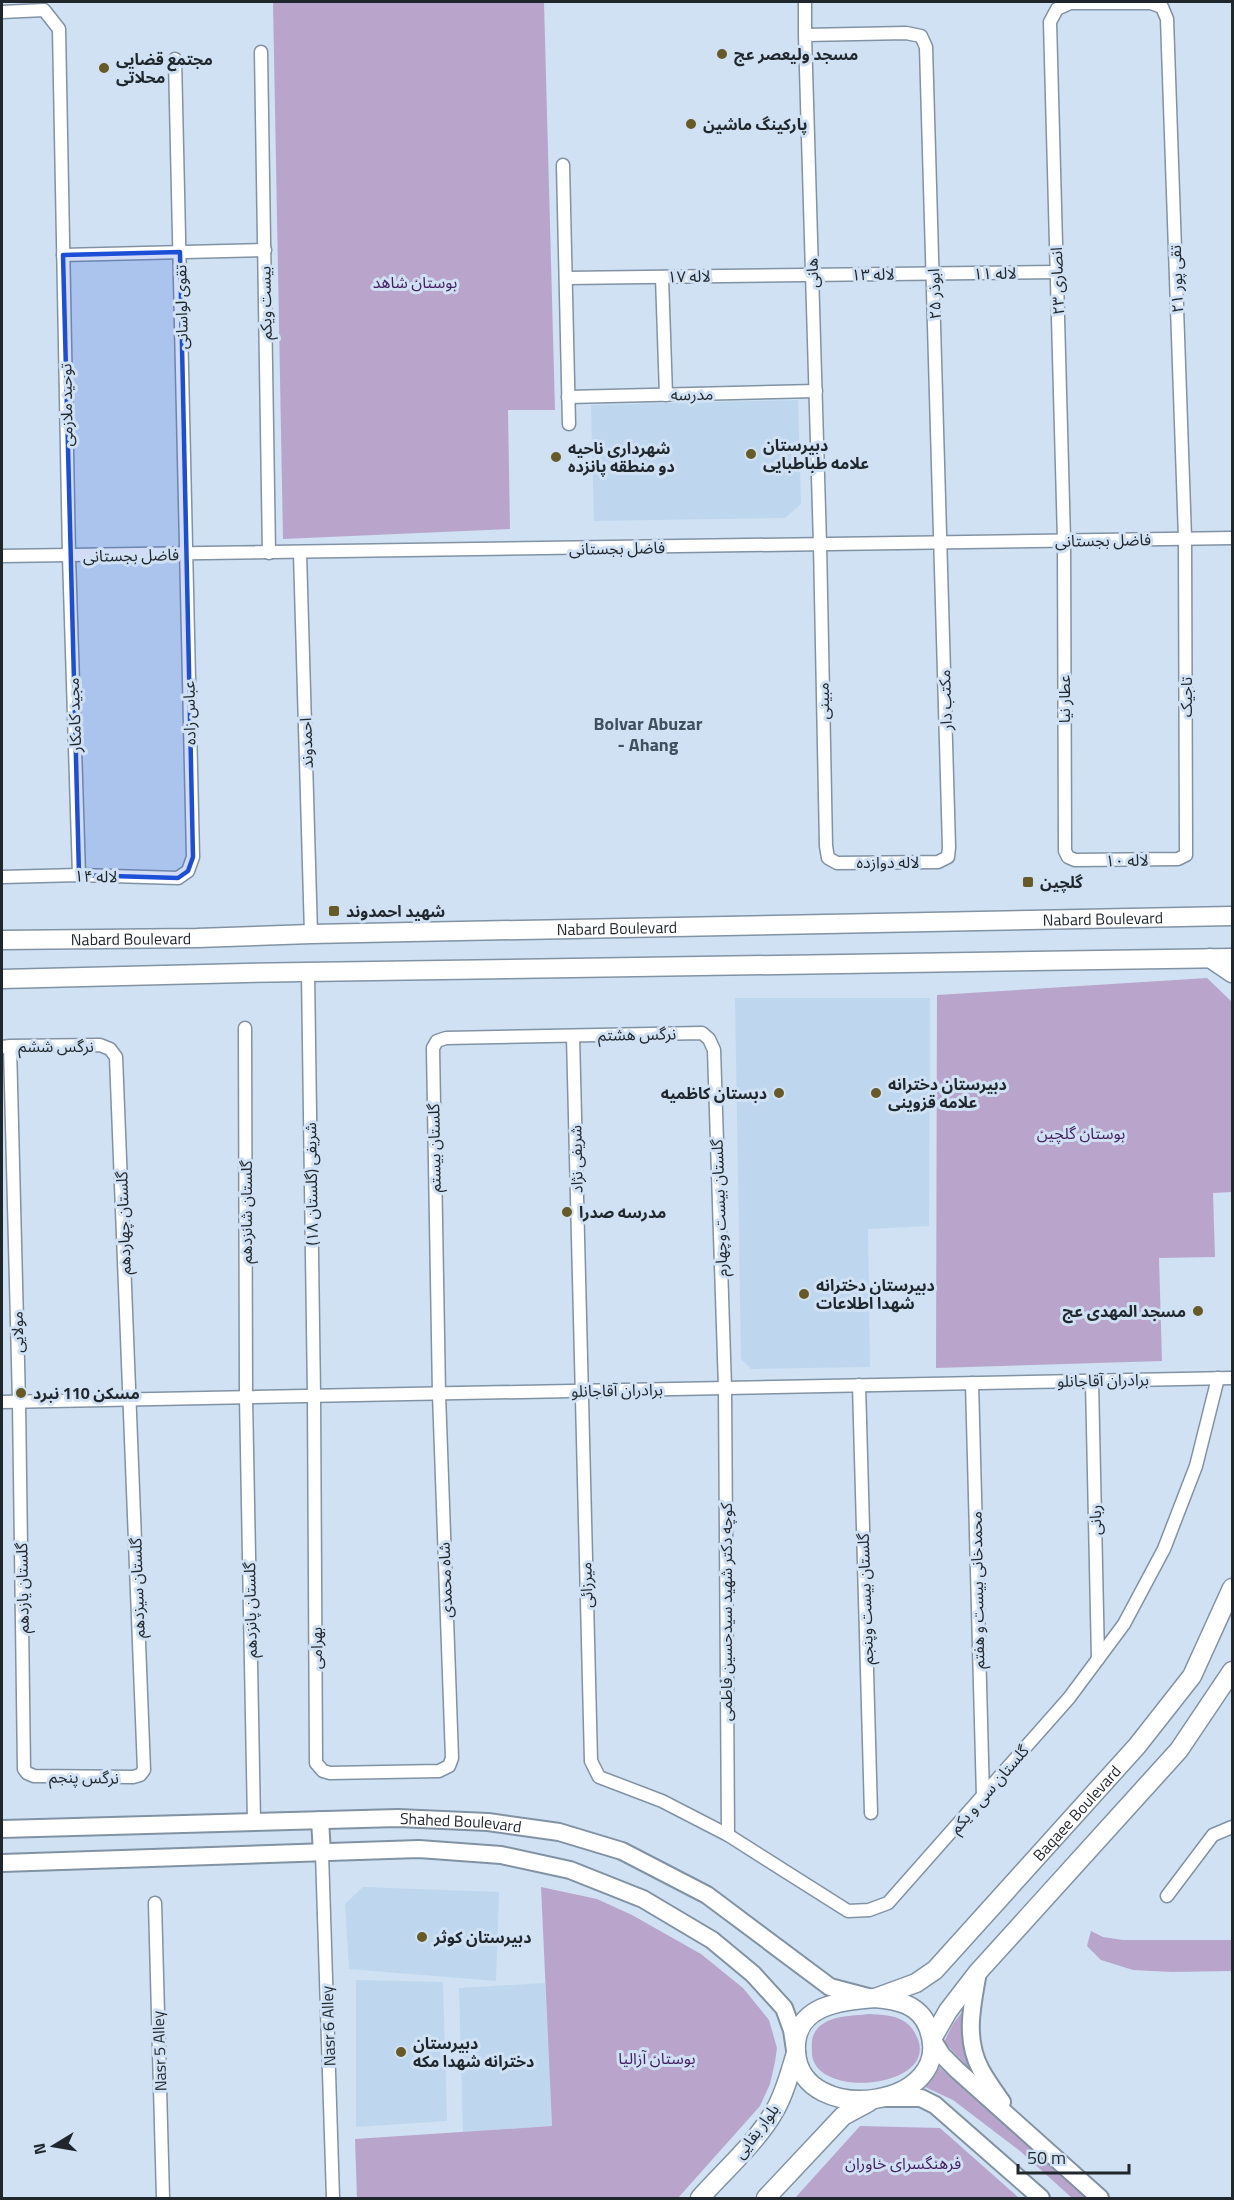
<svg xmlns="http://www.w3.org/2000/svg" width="1234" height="2200" viewBox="0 0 1234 2200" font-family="'Titillium Web','Noto Sans Arabic',sans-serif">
<rect width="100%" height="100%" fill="#cfe1f3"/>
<g fill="#bfd7ee">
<path d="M 798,400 L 801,504 L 785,518 L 594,521 L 591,405 Z"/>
<path d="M 735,998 L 930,998 L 929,1226 L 868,1229 L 870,1367 L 751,1369 L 741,1359 Z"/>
<path d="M 363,1887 L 499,1892 L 496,1981 L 349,1969 L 345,1904 Z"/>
<path d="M 356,1980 L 443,1982 L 447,2121 L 356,2127 Z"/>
<path d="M 545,1983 L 552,2126 L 463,2132 L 459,1988 Z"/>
</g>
<g fill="#b9a5cc">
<path d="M 273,2 L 544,2 L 555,410 L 508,410 L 510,529 L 283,539 Z"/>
<path d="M 1207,978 L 1232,1002 L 1232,1192 L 1213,1193 L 1215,1257 L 1159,1258 L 1162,1361 L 936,1368 L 937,995 Z"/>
<path d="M 541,1887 L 597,1899 L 632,1915 L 701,1954 L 743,1988 L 769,2020 L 777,2048 L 775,2062 L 770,2084 L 760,2106 L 678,2198 L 357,2198 L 355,2139 L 552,2126 Z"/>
<path d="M 1091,1931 L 1103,1937 L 1123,1940 L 1232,1940 L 1232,1971 L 1172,1972 L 1133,1970 L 1101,1960 L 1087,1946 Z"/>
<path d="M 965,2008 L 964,2038 L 970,2069 L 944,2042 L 953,2024 Z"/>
<path d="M 870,2014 C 889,2015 907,2016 916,2035 C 943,2087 818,2101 812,2055 C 812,2049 811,2042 813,2036 C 821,2015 851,2016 870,2014 Z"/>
<path d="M 937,2065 L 1086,2198 L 1072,2198 L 1020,2151 L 953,2100 L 923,2086 L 934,2074 Z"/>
<path d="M 860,2126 L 940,2128 L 1019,2198 L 795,2198 Z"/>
</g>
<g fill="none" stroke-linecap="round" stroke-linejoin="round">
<g stroke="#8192a3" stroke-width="15">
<g id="street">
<path d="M 805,2 L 805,35 L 820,544 L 826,846 L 828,858 L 837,863 L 938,862 L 948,857 L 949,847 L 926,47 L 921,36 L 906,33 L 805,35"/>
<path d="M 1070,3 L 1151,3 L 1162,7 L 1167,19 L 1185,538 L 1186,847 L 1186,855 L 1178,859 L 1075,860 L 1068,857 L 1065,851 L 1064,540 L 1050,22 L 1057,9 Z"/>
<path d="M 2,12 L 44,10 L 59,29 L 69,556 L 79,875"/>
<path d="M 261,52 L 269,553"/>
<path d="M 563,165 L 569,424"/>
<path d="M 63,255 L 265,250"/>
<path d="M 662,277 L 666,395"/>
<path d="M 566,278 L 1057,272"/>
<path d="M 568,397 L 816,391"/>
<path d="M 300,553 L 311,934"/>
<path d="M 2,556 L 1232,538"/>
<path d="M 2,877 L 79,875 L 178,878 L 188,871 L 193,857 L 175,59"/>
<path d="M 308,972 L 314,1396 L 316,1763 L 323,1771 L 330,1773 L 439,1771 L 449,1766 L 452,1758 L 439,1394 L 433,1048 L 437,1041 L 446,1038 L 702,1033 L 709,1039 L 714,1050 L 725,1388 L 728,1835"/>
<path d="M 245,1028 L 246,1397 L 254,1822"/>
<path d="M 573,1036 L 591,1761 L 599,1777 L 662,1801 L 728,1835 L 848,1911 L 869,1910 L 888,1903 L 1069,1698 L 1124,1624 L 1164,1549 L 1196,1466 L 1218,1378"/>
<path d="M 2,1047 L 10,1046 L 100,1045 L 110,1049 L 116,1057 L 144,1770 L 140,1775 L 133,1777 L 34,1776 L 27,1773 L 24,1769 L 19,1402 L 10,1046"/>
<path d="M 1092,1381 L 1098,1659"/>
<path d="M 972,1383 L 983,1797"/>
<path d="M 859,1385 L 871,1813"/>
<path d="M 2,1402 L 1232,1378"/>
<path d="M 322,1853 L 333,2198"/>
<path d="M 1167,1896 L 1213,1835 L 1232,1827"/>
<path d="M 155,1903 L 163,2198"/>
</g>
</g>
<g stroke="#8192a3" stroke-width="20">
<g id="secondary">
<path d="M 320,1820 L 322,1853"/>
<path id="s1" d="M 2,1829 L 398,1818 L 488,1822 L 559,1832 L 622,1851 L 707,1895 L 830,1987 L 868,1997"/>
<path d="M 2,1863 L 419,1849 L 501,1855 L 570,1870 L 643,1899 L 712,1940 L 753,1974 L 784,2008 L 792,2030 L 795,2050"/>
<path d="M 978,1972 C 972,2006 964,2039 981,2070 C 987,2081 995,2092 1002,2102"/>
<path d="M 932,2039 L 942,2055 L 957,2070 L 1100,2198"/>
<path d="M 887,2098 L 921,2098 L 935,2105 L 1041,2198"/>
</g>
</g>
<g stroke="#8192a3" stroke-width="21">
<g id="primary">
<path id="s2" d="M 2,940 L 197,938 L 311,934 L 1232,916"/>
<path d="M 1210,958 L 1232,973"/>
<path d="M 2,979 L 245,973 L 1232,958"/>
<path id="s3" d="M 875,1998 L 916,1983 L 935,1970 L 1137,1746 L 1192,1676 L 1232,1588"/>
<path d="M 875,1998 C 897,2000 919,2004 928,2027 C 960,2108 801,2129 796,2052 C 793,2005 840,2001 875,1998 Z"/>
<path d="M 932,2039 L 948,2011 L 978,1972 L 1179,1750 L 1232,1671"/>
<path d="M 700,2198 C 724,2171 757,2142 775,2110 C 785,2093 790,2072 796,2053"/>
<path d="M 766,2198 L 843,2116 L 869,2102"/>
</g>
</g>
<use href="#street" stroke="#fff" stroke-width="12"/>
<use href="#secondary" stroke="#fff" stroke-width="16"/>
<use href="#primary" stroke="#fff" stroke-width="18"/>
</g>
<path fill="#1d4ed8" fill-opacity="0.2" stroke="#1d4ed8" stroke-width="4.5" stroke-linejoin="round" d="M 180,252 L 193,857 L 188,871 L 178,878 L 79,875 L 63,255 Z"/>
<g fill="#675a27" stroke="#cfe1f3" stroke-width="2">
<circle cx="722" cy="54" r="6"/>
<circle cx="104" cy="68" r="6"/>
<circle cx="691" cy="124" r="6"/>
<circle cx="751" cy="454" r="6"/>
<circle cx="556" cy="457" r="6"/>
<rect x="1022" y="876" width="12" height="12" rx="3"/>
<rect x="328" y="905" width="12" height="12" rx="3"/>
<circle cx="779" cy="1093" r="6"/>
<circle cx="876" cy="1093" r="6"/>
<circle cx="567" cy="1212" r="6"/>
<circle cx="804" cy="1294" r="6"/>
<circle cx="1198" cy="1311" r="6"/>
<circle cx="21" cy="1393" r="6"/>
<circle cx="422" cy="1937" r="6"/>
<circle cx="401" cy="2052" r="6"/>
</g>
<g text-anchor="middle" stroke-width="6" stroke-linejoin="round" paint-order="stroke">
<g font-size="16" font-weight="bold" fill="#1f262c" stroke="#cfe1f3" text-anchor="start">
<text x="734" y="60">مسجد ولیعصر عج</text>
<text x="116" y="65">مجتمع قضایی<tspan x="116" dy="18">محلاتی</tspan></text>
<text x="703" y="130">پارکینگ ماشین</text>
<text x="763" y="451">دبیرستان<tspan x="763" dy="18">علامه طباطبایی</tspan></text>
<text x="568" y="454">شهرداری ناحیه<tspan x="568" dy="18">دو منطقه پانزده</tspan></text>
<text x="1040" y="888">گلچین</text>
<text x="346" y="917">شهید احمدوند</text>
<text x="888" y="1090">دبیرستان دخترانه<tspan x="888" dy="18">علامه قزوینی</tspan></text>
<text x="767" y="1099" text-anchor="end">دبستان کاظمیه</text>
<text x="579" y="1218">مدرسه صدرا</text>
<text x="816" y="1291">دبیرستان دخترانه<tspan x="816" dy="18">شهدا اطلاعات</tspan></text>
<text x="1186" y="1317" text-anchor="end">مسجد المهدی عج</text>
<text x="33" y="1399">مسکن 110 نبرد</text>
<text x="434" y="1943">دبیرستان کوثر</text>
<text x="413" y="2049">دبیرستان<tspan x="413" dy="18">دخترانه شهدا مکه</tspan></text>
</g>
<g font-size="16" fill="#1f262c" stroke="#cfe1f3">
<text transform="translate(812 273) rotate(-92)" y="6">هانی</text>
<text transform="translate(995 273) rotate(-1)" y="6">لاله ۱۱</text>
<text transform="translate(873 274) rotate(-1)" y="6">لاله ۱۳</text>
<text transform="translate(689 276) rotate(-1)" y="6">لاله ۱۷</text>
<text transform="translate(1176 279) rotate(-92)" y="6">تقی پور ۲۱</text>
<text transform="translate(1057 281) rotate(-92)" y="6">انصاری ۲۳</text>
<text transform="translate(934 294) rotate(-92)" y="6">ابوذر ۲۵</text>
<text transform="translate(265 303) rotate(-91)" y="6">بیست ویکم</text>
<text transform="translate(181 307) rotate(-91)" y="6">تقوی لواسانی</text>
<text transform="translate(692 394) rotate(-1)" y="6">مدرسه</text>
<text transform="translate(66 405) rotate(-91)" y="6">توحید ملازمی</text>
<text transform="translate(1103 540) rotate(-1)" y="6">فاضل بجستانی</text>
<text transform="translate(617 548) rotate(-1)" y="6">فاضل بجستانی</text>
<text transform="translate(131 555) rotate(-1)" y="6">فاضل بجستانی</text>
<text transform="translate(1186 697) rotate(-90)" y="6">تاجیک</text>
<text transform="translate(1064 699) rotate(-90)" y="6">عطار نیا</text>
<text transform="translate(945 700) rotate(-92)" y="6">مکتب دار</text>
<text transform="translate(823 701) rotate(-91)" y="6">مبینی</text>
<text transform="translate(189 713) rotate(-91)" y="6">عباس زاده</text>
<text transform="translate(74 715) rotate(-92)" y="6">مجید کامکار</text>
<text transform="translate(306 743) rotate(-92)" y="6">احمدوند</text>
<text transform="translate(1127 860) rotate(-1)" y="6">لاله ۱۰</text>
<text x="888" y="868">لاله دوازده</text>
<text transform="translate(96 876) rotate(1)" y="6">لاله ۱۴</text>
<text dy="6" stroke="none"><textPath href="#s2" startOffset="1101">Nabard Boulevard</textPath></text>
<text dy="6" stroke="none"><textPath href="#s2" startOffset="615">Nabard Boulevard</textPath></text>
<text dy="6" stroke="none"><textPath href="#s2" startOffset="129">Nabard Boulevard</textPath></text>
<text transform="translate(637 1034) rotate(-1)" y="6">نرگس هشتم</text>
<text x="56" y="1052">نرگس ششم</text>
<text transform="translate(434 1148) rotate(-91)" y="6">گلستان بیستم</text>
<text transform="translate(576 1159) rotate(-91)" y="6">شریفی نژاد</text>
<text transform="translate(311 1184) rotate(-91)" y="6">شریفی (گلستان ۱۸)</text>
<text transform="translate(719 1208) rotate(-92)" y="6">گلستان بیست وچهارم</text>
<text transform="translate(246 1212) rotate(-90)" y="6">گلستان شانزدهم</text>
<text transform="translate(123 1223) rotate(-92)" y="6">گلستان چهاردهم</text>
<text transform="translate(17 1332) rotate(-91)" y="6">مولایی</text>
<text transform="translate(1103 1380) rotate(-1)" y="6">برادران آقاجانلو</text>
<text transform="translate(617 1390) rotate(-1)" y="6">برادران آقاجانلو</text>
<text transform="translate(1095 1520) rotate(-91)" y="6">ربانی</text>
<text transform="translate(445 1580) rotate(-92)" y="6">شاه محمدی</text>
<text transform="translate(586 1585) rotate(-92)" y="6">میرزائی</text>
<text transform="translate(22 1588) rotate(-91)" y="6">گلستان یازدهم</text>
<text transform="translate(137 1588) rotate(-92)" y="6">گلستان سیزدهم</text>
<text transform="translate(977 1590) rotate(-91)" y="6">محمدخانی بیست و هفتم</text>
<text transform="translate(865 1599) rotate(-92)" y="6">گلستان بیست وپنجم</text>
<text transform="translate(250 1610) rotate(-91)" y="6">گلستان پانزدهم</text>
<text transform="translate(726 1612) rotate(-90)" y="6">کوچه دکتر شهید سیدحسین فاطمی</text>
<text transform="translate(316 1648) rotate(-90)" y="6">بهرامی</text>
<text transform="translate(84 1777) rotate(1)" y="6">نرگس پنجم</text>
<text transform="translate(989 1789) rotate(-49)" y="6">گلستان سی و یکم</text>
<text dy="6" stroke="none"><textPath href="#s3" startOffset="278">Baqaee Boulevard</textPath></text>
<text dy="6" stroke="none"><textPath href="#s1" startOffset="459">Shahed Boulevard</textPath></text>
<text transform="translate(328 2026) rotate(-92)" y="6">Nasr 6 Alley</text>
<text transform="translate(159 2051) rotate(-92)" y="6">Nasr 5 Alley</text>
<text transform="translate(756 2131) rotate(-53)" y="6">بلوار بقایی</text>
</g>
<g font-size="16" fill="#441e5f" stroke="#cfe1f3">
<text x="415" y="288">بوستان شاهد</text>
<text x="1081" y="1139">بوستان گلچین</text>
<text x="657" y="2064">بوستان آزالیا</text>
<text x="903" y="2169">فرهنگسرای خاوران</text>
</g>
<g font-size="18" font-weight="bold" fill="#40505e" stroke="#cfe1f3">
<text x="648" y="730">Bolvar Abuzar<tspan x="648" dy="21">- Ahang</tspan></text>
</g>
</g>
<rect width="1234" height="2200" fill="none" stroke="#1f262c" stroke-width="6"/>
<g transform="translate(54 2146) rotate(259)" stroke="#cfe1f3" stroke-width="4.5" paint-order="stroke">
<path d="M0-4.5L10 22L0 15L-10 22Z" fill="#1f262c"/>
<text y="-9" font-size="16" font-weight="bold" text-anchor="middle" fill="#1f262c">N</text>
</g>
<path d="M1018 2164v9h111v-9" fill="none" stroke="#1f262c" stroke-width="3"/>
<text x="1027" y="2164" font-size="18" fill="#1f262c" stroke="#cfe1f3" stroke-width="4.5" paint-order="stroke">50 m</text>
</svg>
